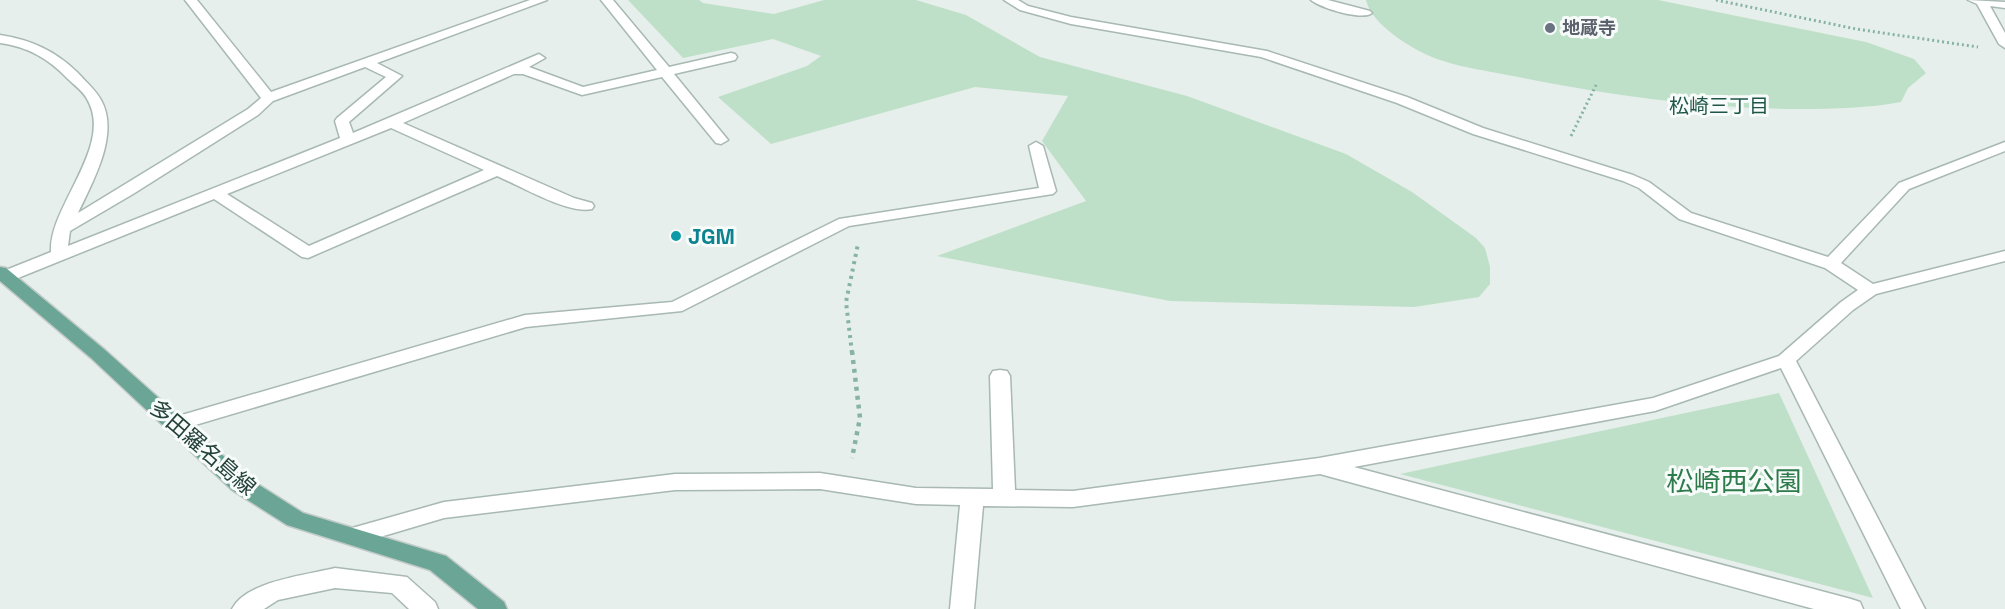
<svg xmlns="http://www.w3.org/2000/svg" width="2005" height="609" viewBox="0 0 2005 609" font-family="'Space Grotesk','Noto Sans JP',sans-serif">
<rect width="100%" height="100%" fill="#e6efeb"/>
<g fill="#bfe0c8">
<path d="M 628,0 L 699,0 L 703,3 L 774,14 L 824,0 L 916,0 L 966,15 L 1040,57 L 1187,96 L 1346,154 L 1412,192 L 1476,238 L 1485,248 L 1490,267 L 1490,284 L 1479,297 L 1414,307 L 1170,301 L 937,256 L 1086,201 L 1042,141 L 1068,96 L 975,87 L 771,144 L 718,97 L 807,66 L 821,56 L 773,39 L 683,58 Z"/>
<path d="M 1366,0 L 1658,0 L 1866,42 L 1914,59 L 1926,73 L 1908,88 L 1901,102 C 1869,108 1835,109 1802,109 C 1705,109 1608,95 1513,76 C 1483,70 1448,66 1421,52 C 1402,42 1371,22 1366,0 Z"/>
<path d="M 1779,393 L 1873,598 L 1400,474 Z"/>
</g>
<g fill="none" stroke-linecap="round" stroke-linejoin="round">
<g stroke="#a8b8b2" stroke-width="3">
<g id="minor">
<path d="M 185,0 L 197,0 L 271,92 L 530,0 L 547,0 L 377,63 L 402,76 L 349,122 L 353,133 L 539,54 L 545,58 L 529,67 L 583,87 L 657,70 L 601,0 L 613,0 L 669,67 L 731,53 L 735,54 L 737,57 L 735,60 L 674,74 L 728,140 L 721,144 L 716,143 L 662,77 L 582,95 L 523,74 L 514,74 L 403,123 L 574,198 L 592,203 L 594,206 L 592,209 C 569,215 519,185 497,176 L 308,258 L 302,257 L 214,199 L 13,280 L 1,280 L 1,272 L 51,252 C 48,207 115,146 87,99 C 83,91 74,85 68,79 C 48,58 28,47 0,43 L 0,35 C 31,40 54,50 77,72 C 85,81 95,89 101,100 C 120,134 93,181 78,213 L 248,109 L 261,98 ZM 365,67 L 386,77 L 337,118 L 335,121 L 340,138 L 68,246 L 70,231 L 133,194 L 258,115 L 273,101 ZM 391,128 L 484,170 L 309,246 L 227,194 Z"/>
<path d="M 1004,0 L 1018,0 L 1028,6 L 1071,17 L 1267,51 L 1407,97 L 1483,128 L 1633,175 L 1649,182 L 1691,213 L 1828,257 L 1899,183 L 2005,142 L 2005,151 L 1909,189 L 1841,263 L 1873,284 L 2005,251 L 2005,261 L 1876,294 L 1853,310 L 1796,361 L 1925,609 L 1901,609 L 1781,368 L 1655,411 L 1354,467 L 1851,599 L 1860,602 L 1863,609 L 1814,609 L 1320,474 L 1073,507 L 983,506 L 974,609 L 950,609 L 960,505 L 916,504 L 820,489 L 675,490 L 444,518 L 353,545 L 345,542 L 341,536 L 345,530 L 444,502 L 675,474 L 820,473 L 916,488 L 993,489 L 990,376 L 993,371 L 1000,370 L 1007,371 L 1010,376 L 1015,490 L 1073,491 L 1319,458 L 1653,398 L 1779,356 L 1841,302 L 1858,290 L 1825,268 L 1679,219 L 1639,188 L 1623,181 L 1473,134 L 1397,103 L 1261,57 L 1071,24 L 1020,10 Z"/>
<path d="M 1311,0 L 1328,0 L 1370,11 L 1372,13 C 1362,21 1321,8 1311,0 Z"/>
<path d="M 1968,0 L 2005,2 L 2005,8 L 1990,6 L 2005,33 L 2005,48 L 1999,44 L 1977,4 Z"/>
<path d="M 1036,142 L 1043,146 L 1056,191 L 1053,194 L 849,226 L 682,311 L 526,327 L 175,431 L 168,429 L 165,424 L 168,419 L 525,315 L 672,302 L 839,219 L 1039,188 L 1029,146 Z"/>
<path d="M 335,568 L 407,577 L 435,602 L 438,609 L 409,609 L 392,593 L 335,588 L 278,600 L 264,609 L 232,609 C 246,581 307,575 335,568 Z"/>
</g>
</g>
<g stroke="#c2cac8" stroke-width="3">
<path id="major" d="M 0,267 L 6,268 L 105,350 L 248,478 L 303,513 L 446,556 L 504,602 L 507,609 L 478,609 L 430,570 L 287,525 L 232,490 L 91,358 L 0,281 Z"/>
</g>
<g stroke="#86b3a5" stroke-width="3" stroke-dasharray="2 3" stroke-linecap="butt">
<path d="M 1716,0 L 1856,29 L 1978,47"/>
<path d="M 1571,136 L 1597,83"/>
</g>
<path stroke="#86b3a5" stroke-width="4" stroke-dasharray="3 4.5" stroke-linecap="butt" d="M 852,353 L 846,302 L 858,244"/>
<path stroke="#86b3a5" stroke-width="4.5" stroke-dasharray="4 5" stroke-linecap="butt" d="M 852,351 L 860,418 L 852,458"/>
<use href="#minor" fill="#fff" fill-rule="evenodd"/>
<use href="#major" fill="#6aa596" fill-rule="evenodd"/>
</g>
<circle fill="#6b7280" stroke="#f7fbf9" stroke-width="2" cx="1550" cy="28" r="6"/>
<circle fill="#0f9aa8" stroke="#f7fbf9" stroke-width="2" cx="676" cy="236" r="6"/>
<g text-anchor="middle" stroke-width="6" stroke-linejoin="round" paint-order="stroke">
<g font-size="18" font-weight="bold" fill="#5b616d" stroke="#f7fbf9" text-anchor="start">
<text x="1562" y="34">地蔵寺</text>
</g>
<g font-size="20" fill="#1f5548" stroke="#f7fbf9">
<text x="1719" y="113">松崎三丁目</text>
</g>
<g font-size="22" font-weight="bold" fill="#0d838f" stroke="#f7fbf9" text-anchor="start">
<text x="688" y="244">JGM</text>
</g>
<g font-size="22" fill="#24423a" stroke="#f7fbf9">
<text transform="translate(203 447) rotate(41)" y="8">多田羅名島線</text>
</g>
<g font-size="27" fill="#2d7a4b" stroke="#f7fbf9">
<text x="1734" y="491">松崎西公園</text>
</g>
</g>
</svg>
